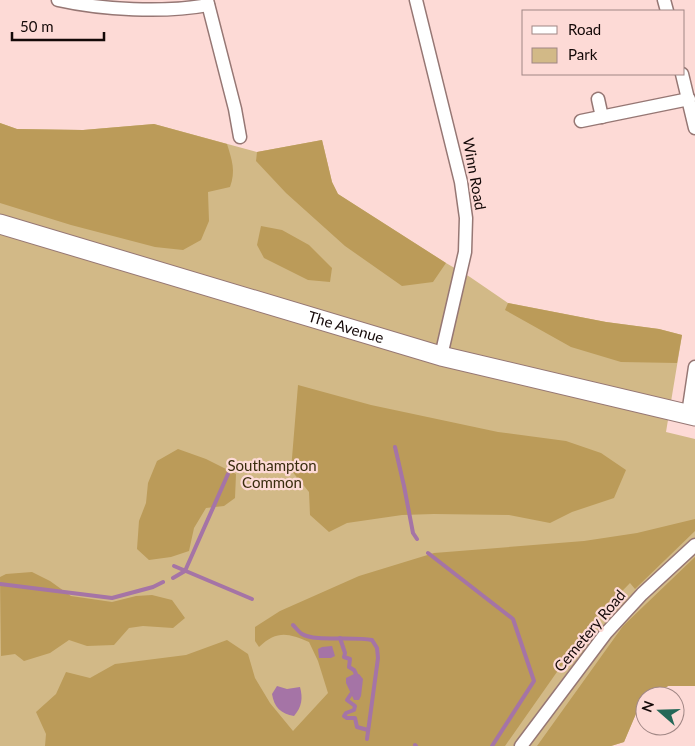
<svg xmlns="http://www.w3.org/2000/svg" width="695" height="746" viewBox="0 0 695 746" font-family="Lato,sans-serif">
<rect width="100%" height="100%" fill="#fddad6"/>
<path fill="#d2b987" d="M 0,123 L 17,129 L 83,130 L 154,124 L 257,152 L 322,140 L 332,182 L 338,194 L 446,263 L 470,277 L 508,303 L 606,322 L 659,329 L 682,335 L 666,432 L 695,439 L 695,686 L 668,686 L 655,696 L 645,696 L 645,703 L 638,709 L 624,742 L 611,746 L 0,746 Z"/>
<g fill="#bb9b59">
<path d="M 0,123 L 17,129 L 83,130 L 154,124 L 227,144 C 232,160 236,171 230,187 L 208,192 L 209,221 L 201,240 L 183,250 L 155,247 L 71,225 L 0,203 Z"/>
<path d="M 322,140 L 332,182 L 338,194 L 446,263 L 433,282 L 402,286 L 345,246 L 286,193 L 256,161 L 257,152 Z"/>
<path d="M 261,226 L 282,230 L 309,245 L 332,268 L 330,282 L 308,280 L 264,258 L 257,245 Z"/>
<path d="M 508,303 L 606,322 L 659,329 L 682,335 L 677,363 L 621,362 L 571,347 L 505,310 Z"/>
<path d="M 298,385 L 371,405 L 498,432 L 566,441 L 601,453 L 626,470 L 614,498 L 572,512 L 550,523 L 509,515 L 434,514 L 402,515 L 347,523 L 329,532 L 310,515 L 309,492 L 291,470 Z"/>
<path d="M 178,449 L 206,459 L 236,474 L 235,498 L 224,506 L 206,508 L 194,528 L 189,551 L 171,557 L 149,560 L 137,549 L 139,521 L 146,503 L 148,483 L 157,461 Z"/>
<path d="M 695,519 L 695,531 L 635,589 L 630,583 L 592,622 L 505,746 L 45,746 L 46,734 L 36,712 L 56,694 L 66,672 L 90,678 L 115,664 L 186,655 L 227,640 L 248,654 L 255,678 L 270,703 L 293,731 L 328,693 L 318,661 L 309,642 C 288,633 277,630 259,647 L 255,641 L 255,627 L 280,611 L 359,576 L 434,553 L 584,541 L 637,533 Z"/>
<path d="M 695,557 L 695,686 L 668,686 L 655,696 L 645,696 L 645,703 L 638,709 L 624,742 L 611,746 L 537,746 L 623,626 Z"/>
<path d="M 32,572 L 50,581 L 71,596 L 112,602 L 136,596 L 152,595 L 172,600 L 185,618 L 173,628 L 143,626 L 129,628 L 114,645 L 87,646 L 69,640 L 50,653 L 24,661 L 15,654 L 1,656 L 0,577 L 6,574 Z"/>
</g>
<g fill="#a574a6">
<path d="M 332,646 L 335,656 L 331,658 L 319,658 L 318,649 L 322,647 Z"/>
<path d="M 354,674 L 359,674 L 363,679 L 361,696 L 359,700 L 354,700 L 346,683 L 346,678 Z"/>
<path d="M 277,686 L 287,689 L 300,687 C 303,698 302,707 294,716 C 281,714 274,707 272,694 Z"/>
</g>
<g fill="none" stroke-linecap="round" stroke-linejoin="round">
<g stroke="#a574a6" stroke-width="4">
<path d="M 395,447 L 404,486 L 413,533 L 417,539"/>
<path d="M 428,553 L 513,619 L 534,681 L 492,746"/>
<path d="M 174,566 L 252,599"/>
<path d="M 173,578 L 185,571 L 228,474"/>
<path d="M 0,584 L 112,598 L 153,587 L 163,582"/>
<path d="M 293,625 C 296,628 299,632 302,634 C 314,642 354,636 372,640 L 377,648 L 378,658 L 367,739"/>
<path d="M 340,638 L 345,653 L 344,657 L 350,659 L 349,667 L 354,670 L 356,674"/>
<path d="M 351,694 L 347,700 L 355,706 L 354,710 L 346,713 L 344,716 L 347,718 L 355,718 L 357,727 L 368,730"/>
<path d="M 415,745 L 416,746"/>
</g>
<g stroke="#967774" stroke-width="15">
<g id="street">
<path d="M 58,0 C 102,10 165,13 208,5"/>
<path d="M 207,0 L 235,109 L 240,137"/>
<path d="M 416,0 L 461,182 L 466,218 L 465,252 L 441,356"/>
<path d="M 664,0 L 667,11"/>
<path d="M 682,74 L 695,128"/>
<path d="M 598,99 L 602,117"/>
<path d="M 581,121 L 689,99"/>
<path d="M 688,414 L 695,367"/>
<path d="M 521,746 L 606,633 L 642,594 L 695,545"/>
</g>
</g>
<g stroke="#967774" stroke-width="21">
<g id="primary">
<path id="s1" d="M 0,224 L 441,356 L 695,416"/>
</g>
</g>
<use href="#street" stroke="#fff" stroke-width="12"/>
<use href="#primary" stroke="#fff" stroke-width="19"/>
</g>
<g text-anchor="middle" stroke-width="4.5" stroke-linejoin="round" paint-order="stroke">
<g font-size="15" fill="#140908" stroke="#fddad6">
<text transform="translate(474 174) rotate(80)" y="5">Winn Road</text>
<text dy="5" stroke="none"><textPath href="#s1" startOffset="361">The Avenue</textPath></text>
<text transform="translate(590 631) rotate(-50)" y="5">Cemetery Road</text>
</g>
<g font-size="15" fill="#392c0e" stroke="#fddad6">
<text x="272" y="471">Southampton<tspan x="272" dy="17">Common</tspan></text>
</g>
</g>
<rect x="522" y="10" width="162" height="65" fill="#fddad6" stroke="#a08684"/>
<rect x="532" y="26" width="25" height="8" fill="#ffffff" stroke="#a08684"/>
<text x="568" y="35" font-size="15" fill="#140908">Road</text>
<rect x="532" y="48" width="25" height="15" fill="#d2b987" stroke="#a08684"/>
<text x="568" y="60" font-size="15" fill="#140908">Park</text>
<g transform="translate(660 711) rotate(290)"><circle r="24" fill="#fddad6" stroke="#a08684"/>
<path d="M0-4L9 19L0 12L-9 19Z" fill="#256858"/>
<text y="-8" font-size="14" font-weight="bold" text-anchor="middle" fill="#140908">N</text>
</g>
<path d="M12 32v8h92v-8" fill="none" stroke="#140908" stroke-width="2.5"/>
<text x="20" y="32" font-size="15" fill="#140908" stroke="#fddad6" stroke-width="4" paint-order="stroke">50 m</text>
</svg>
